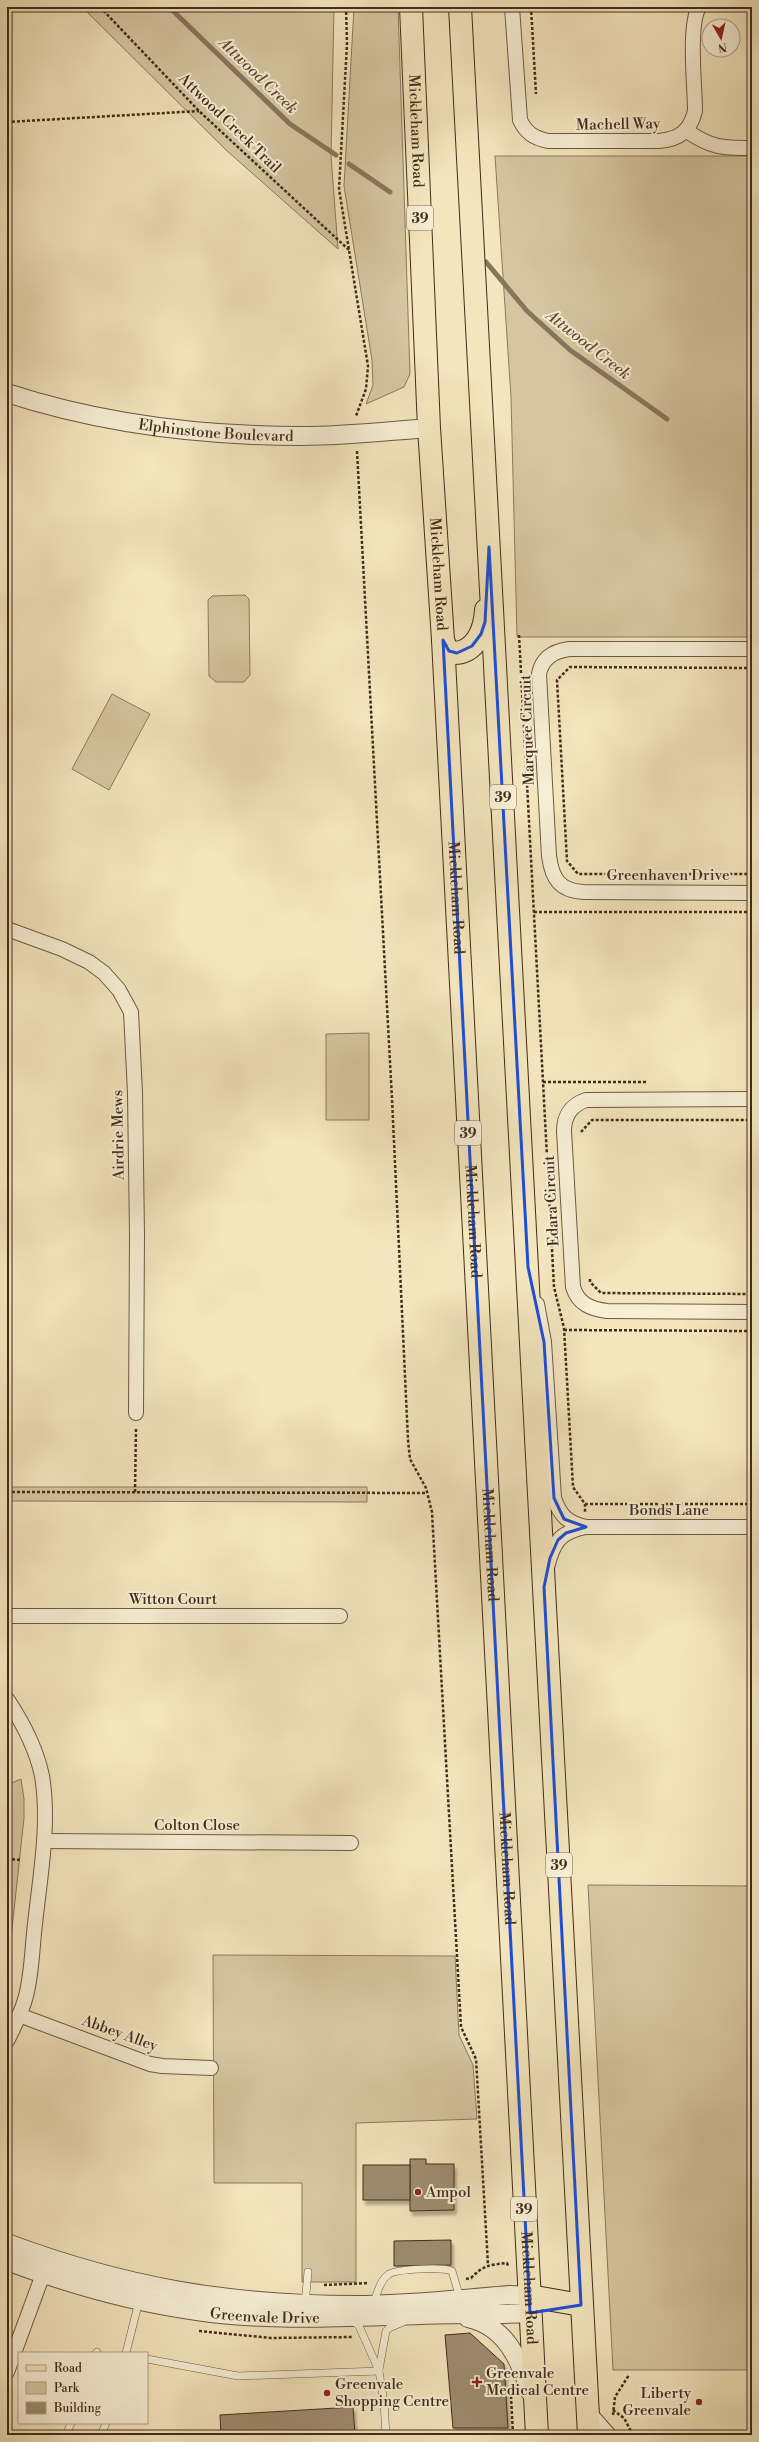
<svg xmlns="http://www.w3.org/2000/svg" width="759" height="2442" viewBox="0 0 759 2442" font-family="'Libre Bodoni',serif">
<defs>
<filter id="shadow"><feDropShadow dx="2.5" dy="4.5" stdDeviation="1" flood-color="#0004"/></filter>
</defs>
<rect width="100%" height="100%" fill="#f3e5bd"/>
<filter id="stains"><feTurbulence type="fractalNoise" baseFrequency=".005" numOctaves="4"/><feColorMatrix values="0 0 0 0 .2 0 0 0 0 .09 0 0 0 0 .02 0 0 0 .5 -.17"/></filter>
<radialGradient id="worn" r=".72"><stop offset=".6" stop-color="#630" stop-opacity="0"/><stop offset="1" stop-color="#630" stop-opacity=".3"/></radialGradient>
<g fill="#d5c6a1" stroke="#8c795e">
<path d="M 82,7 L 334,7 L 331,156 L 338,249 L 226,150 Z"/>
<path d="M 354,7 L 398,7 L 410,374 L 404,387 L 366,404 L 373,385 L 372,360 L 344,186 Z"/>
<path d="M 495,156 L 752,156 L 752,637 L 517,637 L 511,397 Z"/>
<path d="M 245,595 L 249,599 L 250,675 L 244,682 L 216,682 L 209,676 L 208,600 L 212,596 Z"/>
<path d="M 112,694 L 150,714 L 109,790 L 72,769 Z"/>
<path d="M 369,1033 L 369,1120 L 326,1120 L 326,1034 Z"/>
<path d="M 7,1487 L 367,1487 L 367,1502 L 7,1501 Z"/>
<path d="M 21,1779 L 24,1799 L 24,1818 L 11,1938 L 7,1936 L 7,1785 Z"/>
<path d="M 588,1885 L 752,1886 L 752,2370 L 613,2370 Z"/>
<path d="M 213,1955 L 455,1956 L 459,2035 L 473,2065 L 477,2119 L 356,2123 L 356,2282 L 302,2282 L 302,2183 L 214,2183 Z"/>
</g>
<g fill="none" stroke-linecap="round" stroke-linejoin="round">
<g stroke="#88755b" stroke-width="5">
<path d="M 169,7 L 290,124 L 336,155"/>
<path d="M 349,164 L 390,192"/>
<path d="M 486,262 L 527,311 L 570,350 L 667,419"/>
</g>
</g>
<g fill="#9e8c6f" stroke="#422c1a" filter="url(#shadow)">
<path d="M 410,2159 L 426,2159 L 426,2164 L 454,2164 L 454,2210 L 410,2211 Z"/>
<rect x="363" y="2165" width="47" height="35"/>
<path d="M 451,2240 L 451,2265 L 394,2266 L 394,2241 Z"/>
<path d="M 470,2333 L 504,2364 L 508,2428 L 453,2428 L 445,2335 Z"/>
<path d="M 353,2407 L 355,2435 L 221,2435 L 220,2415 Z"/>
</g>
<g fill="none" stroke-linecap="round" stroke-linejoin="round">
<g stroke="#6e5a43" stroke-width="8">
<g id="service">
<path d="M 305,2304 L 308,2272"/>
<path d="M 374,2305 C 376,2295 380,2280 389,2274 C 397,2269 443,2267 452,2271 L 460,2298"/>
<path d="M 353,2321 L 359,2326 L 379,2371 L 384,2403 L 386,2435"/>
<path d="M 96,2353 L 97,2352"/>
<path d="M 126,2353 L 139,2301"/>
<path d="M 147,2359 L 238,2376 L 379,2371"/>
<path d="M 379,2370 L 386,2331 L 389,2328 L 403,2322"/>
<path d="M 66,2435 L 71,2423"/>
<path d="M 101,2435 L 106,2423"/>
</g>
</g>
<g stroke="#6e5a43" stroke-width="16">
<g id="minor">
<path d="M 512,7 L 520,120 C 526,133 534,138 548,141 L 659,141 C 680,139 690,131 695,111 C 695,87 688,26 699,7"/>
<path d="M 687,131 C 711,148 723,148 752,148"/>
<path d="M 752,649 L 569,649 C 554,651 542,658 539,674 L 549,856 C 552,879 560,891 584,892 L 752,893"/>
<path d="M 7,929 L 62,949 L 89,962 L 104,973 L 119,990 L 131,1012 L 135,1093 L 137,1235 L 136,1413"/>
<path d="M 752,1099 L 586,1100 C 571,1105 564,1116 564,1131 L 573,1287 C 578,1304 591,1309 607,1311 L 752,1312"/>
<path d="M 537,1304 L 544,1342 L 554,1498 C 560,1516 568,1523 586,1527"/>
<path d="M 547,1568 C 553,1542 560,1532 586,1527 L 752,1527"/>
<path d="M 7,1616 L 340,1616"/>
<path d="M 7,1699 C 23,1723 36,1747 42,1776 C 50,1824 40,1876 35,1924 C 32,1948 32,1973 26,1996 C 22,2012 14,2027 7,2041"/>
<path d="M 44,1841 L 351,1843"/>
<path d="M 19,2015 L 150,2064 L 162,2066 L 211,2068"/>
<path d="M 7,2372 L 46,2266"/>
<path d="M 588,2411 L 609,2435"/>
</g>
</g>
<g stroke="#6e5a43" stroke-width="20">
<g id="tertiary">
<path id="s1" d="M 7,393 C 102,424 203,436 302,436 C 345,436 387,431 429,428"/>
<path d="M 7,2243 C 125,2287 229,2305 356,2305 C 407,2305 459,2299 510,2295 L 529,2296"/>
<path id="s2" d="M 7,2261 C 69,2284 131,2302 197,2311 C 272,2322 346,2317 421,2315 C 458,2313 494,2315 530,2313"/>
<path d="M 468,2318 C 505,2326 520,2359 530,2392"/>
</g>
</g>
<g stroke="#422c1a" stroke-width="24">
<g id="primary">
<path id="s3" d="M 411,7 L 429,428 L 443,640 L 537,2435"/>
<path d="M 460,7 C 505,816 544,1626 589,2435"/>
<path d="M 443,640 L 446,648 L 452,653 C 476,654 485,629 486,610"/>
<path d="M 529,2296 L 581,2305"/>
</g>
</g>
<g stroke="#422c1a" stroke-width="2.5" stroke-dasharray="3 2" stroke-linecap="butt">
<path d="M 100,7 L 199,111 L 349,250"/>
<path d="M 346,7 L 347,44 L 339,189 L 368,366 L 366,389 L 356,416"/>
<path d="M 531,7 L 536,94"/>
<path d="M 7,122 L 199,111"/>
<path d="M 357,451 L 392,1099 L 408,1440 L 410,1459 L 426,1488 L 432,1512 L 461,2027 L 476,2059 L 488,2265"/>
<path d="M 519,635 L 554,1287 L 564,1328 L 573,1487 L 585,1504 L 585,1512"/>
<path d="M 752,668 L 570,667 L 557,680 L 567,861 L 578,874 L 752,874"/>
<path d="M 534,912 L 752,912"/>
<path d="M 543,1082 L 646,1082"/>
<path d="M 581,1132 L 592,1120 L 752,1120"/>
<path d="M 590,1279 L 590,1282 L 601,1293 L 752,1294"/>
<path d="M 564,1330 L 752,1331"/>
<path d="M 7,1492 L 427,1493"/>
<path d="M 135,1492 L 136,1427"/>
<path d="M 585,1504 L 752,1504"/>
<path d="M 7,1859 L 22,1860"/>
<path d="M 466,2279 L 471,2278 C 484,2265 489,2265 507,2263 L 508,2266"/>
<path d="M 324,2285 L 369,2283"/>
<path d="M 199,2331 L 271,2338 L 352,2337"/>
<path d="M 511,2396 L 513,2435"/>
<path d="M 613,2410 L 624,2418 L 633,2435"/>
<path d="M 613,2415 L 615,2397 L 629,2375"/>
</g>
<use href="#service" stroke="#f7eed4" stroke-width="7"/>
<use href="#minor" stroke="#f7eed4" stroke-width="14"/>
<use href="#tertiary" stroke="#f7eed4" stroke-width="18"/>
<use href="#primary" stroke="#f3e5bd" stroke-width="22"/>
</g>
<path fill="none" stroke="#1d4ed8" stroke-width="3" stroke-linejoin="round" d="M 489,547 L 528,1267 L 544,1342 L 554,1498 L 564,1519 L 586,1527 L 566,1533 L 558,1540 L 550,1558 L 544,1587 L 581,2305 L 530,2313 L 443,640 L 449,651 L 457,653 L 472,646 L 481,634 L 485,622 Z"/>
<g fill="#8f2418" stroke="#f7eed4" stroke-width="1.5">
<circle cx="418" cy="2192" r="4"/>
<path d="M475 2376h4v4h4v4h-4v4h-4v-4h-4v-4h4z"/>
<circle cx="327" cy="2393" r="4"/>
<circle cx="699" cy="2402" r="4"/>
</g>
<g text-anchor="middle" stroke-width="4" stroke-linejoin="round" paint-order="stroke">
<g fill="#f7eed4" stroke="#786652" stroke-width="1">
<rect x="407" y="206" width="26" height="24" rx="3"/>
<rect x="490" y="785" width="26" height="24" rx="3"/>
<rect x="455" y="1121" width="26" height="24" rx="3"/>
<rect x="546" y="1853" width="26" height="24" rx="3"/>
<rect x="511" y="2197" width="26" height="24" rx="3"/>
</g>
<g font-size="14" font-weight="bold" fill="#422c1a">
<text x="420" y="223">39</text>
<text x="503" y="802">39</text>
<text x="468" y="1138">39</text>
<text x="559" y="1870">39</text>
<text x="524" y="2214">39</text>
</g>
<g font-size="15" fill="#422c1a" stroke="#f7eed4">
<text transform="translate(230 123) rotate(44)" y="5">Attwood Creek Trail</text>
<text transform="translate(618 124) rotate(-1)" y="5">Machell Way</text>
<text dy="5" stroke="none"><textPath href="#s3" startOffset="124">Mickleham Road</textPath></text>
<text dy="5" stroke="none"><textPath href="#s1" startOffset="213">Elphinstone Boulevard</textPath></text>
<text dy="5" stroke="none"><textPath href="#s3" startOffset="568">Mickleham Road</textPath></text>
<text transform="translate(527 730) rotate(-92)" y="5">Marquee Circuit</text>
<text x="668" y="880">Greenhaven Drive</text>
<text dy="5" stroke="none"><textPath href="#s3" startOffset="892">Mickleham Road</textPath></text>
<text transform="translate(118 1135) rotate(-91)" y="5">Airdrie Mews</text>
<text transform="translate(551 1201) rotate(-93)" y="5">Edara Circuit</text>
<text dy="5" stroke="none"><textPath href="#s3" startOffset="1216">Mickleham Road</textPath></text>
<text x="669" y="1515">Bonds Lane</text>
<text dy="5" stroke="none"><textPath href="#s3" startOffset="1540">Mickleham Road</textPath></text>
<text x="173" y="1604">Witton Court</text>
<text x="197" y="1830">Colton Close</text>
<text dy="5" stroke="none"><textPath href="#s3" startOffset="1864">Mickleham Road</textPath></text>
<text transform="translate(120 2033) rotate(20)" y="5">Abbey Alley</text>
<text dy="5" stroke="none"><textPath href="#s3" startOffset="2284">Mickleham Road</textPath></text>
<text dy="5" stroke="none"><textPath href="#s2" startOffset="265">Greenvale Drive</textPath></text>
</g>
<g font-size="15" fill="#422c1a" stroke="#f7eed4" text-anchor="start">
<text x="426" y="2197">Ampol</text>
<text x="486" y="2378">Greenvale<tspan x="486" dy="17">Medical Centre</tspan></text>
<text x="335" y="2389">Greenvale<tspan x="335" dy="17">Shopping Centre</tspan></text>
<text x="691" y="2398" text-anchor="end">Liberty<tspan x="691" dy="17">Greenvale</tspan></text>
</g>
<g font-size="16" font-style="italic" fill="#5f4a35" stroke="#f7eed4">
<text transform="translate(259 75) rotate(44)" y="6">Attwood Creek</text>
<text transform="translate(589 344) rotate(38)" y="6">Attwood Creek</text>
</g>
</g>
<rect width="759" height="2442" fill="none" stroke="#f3e5bd" stroke-width="24"/>
<rect x="8" y="8" width="743" height="2426" fill="none" stroke="#422c1a" stroke-width="2"/>
<rect x="12" y="12" width="735" height="2418" fill="none" stroke="#422c1a"/>
<rect x="18" y="2352" width="130" height="72" fill="#f7eed4" stroke="#afa08a"/>
<rect x="26" y="2365" width="20" height="6" fill="#f3e5bd" stroke="#afa08a"/>
<text x="54" y="2372" font-size="12" fill="#422c1a">Road</text>
<rect x="26" y="2382" width="20" height="12" fill="#d5c6a1" stroke="#afa08a"/>
<text x="54" y="2392" font-size="12" fill="#422c1a">Park</text>
<rect x="26" y="2402" width="20" height="12" fill="#9e8c6f" stroke="#afa08a"/>
<text x="54" y="2412" font-size="12" fill="#422c1a">Building</text>
<g transform="translate(721 38) rotate(171)"><circle r="19" fill="#f7eed4" stroke="#afa08a"/>
<path d="M0-3L7 15L0 10L-7 15Z" fill="#8f2418"/>
<text y="-6" font-size="11" font-weight="bold" text-anchor="middle" fill="#422c1a">N</text>
</g>
<rect width="100%" height="100%" filter="url(#stains)"/>
<rect width="100%" height="100%" fill="url(#worn)"/>
</svg>
